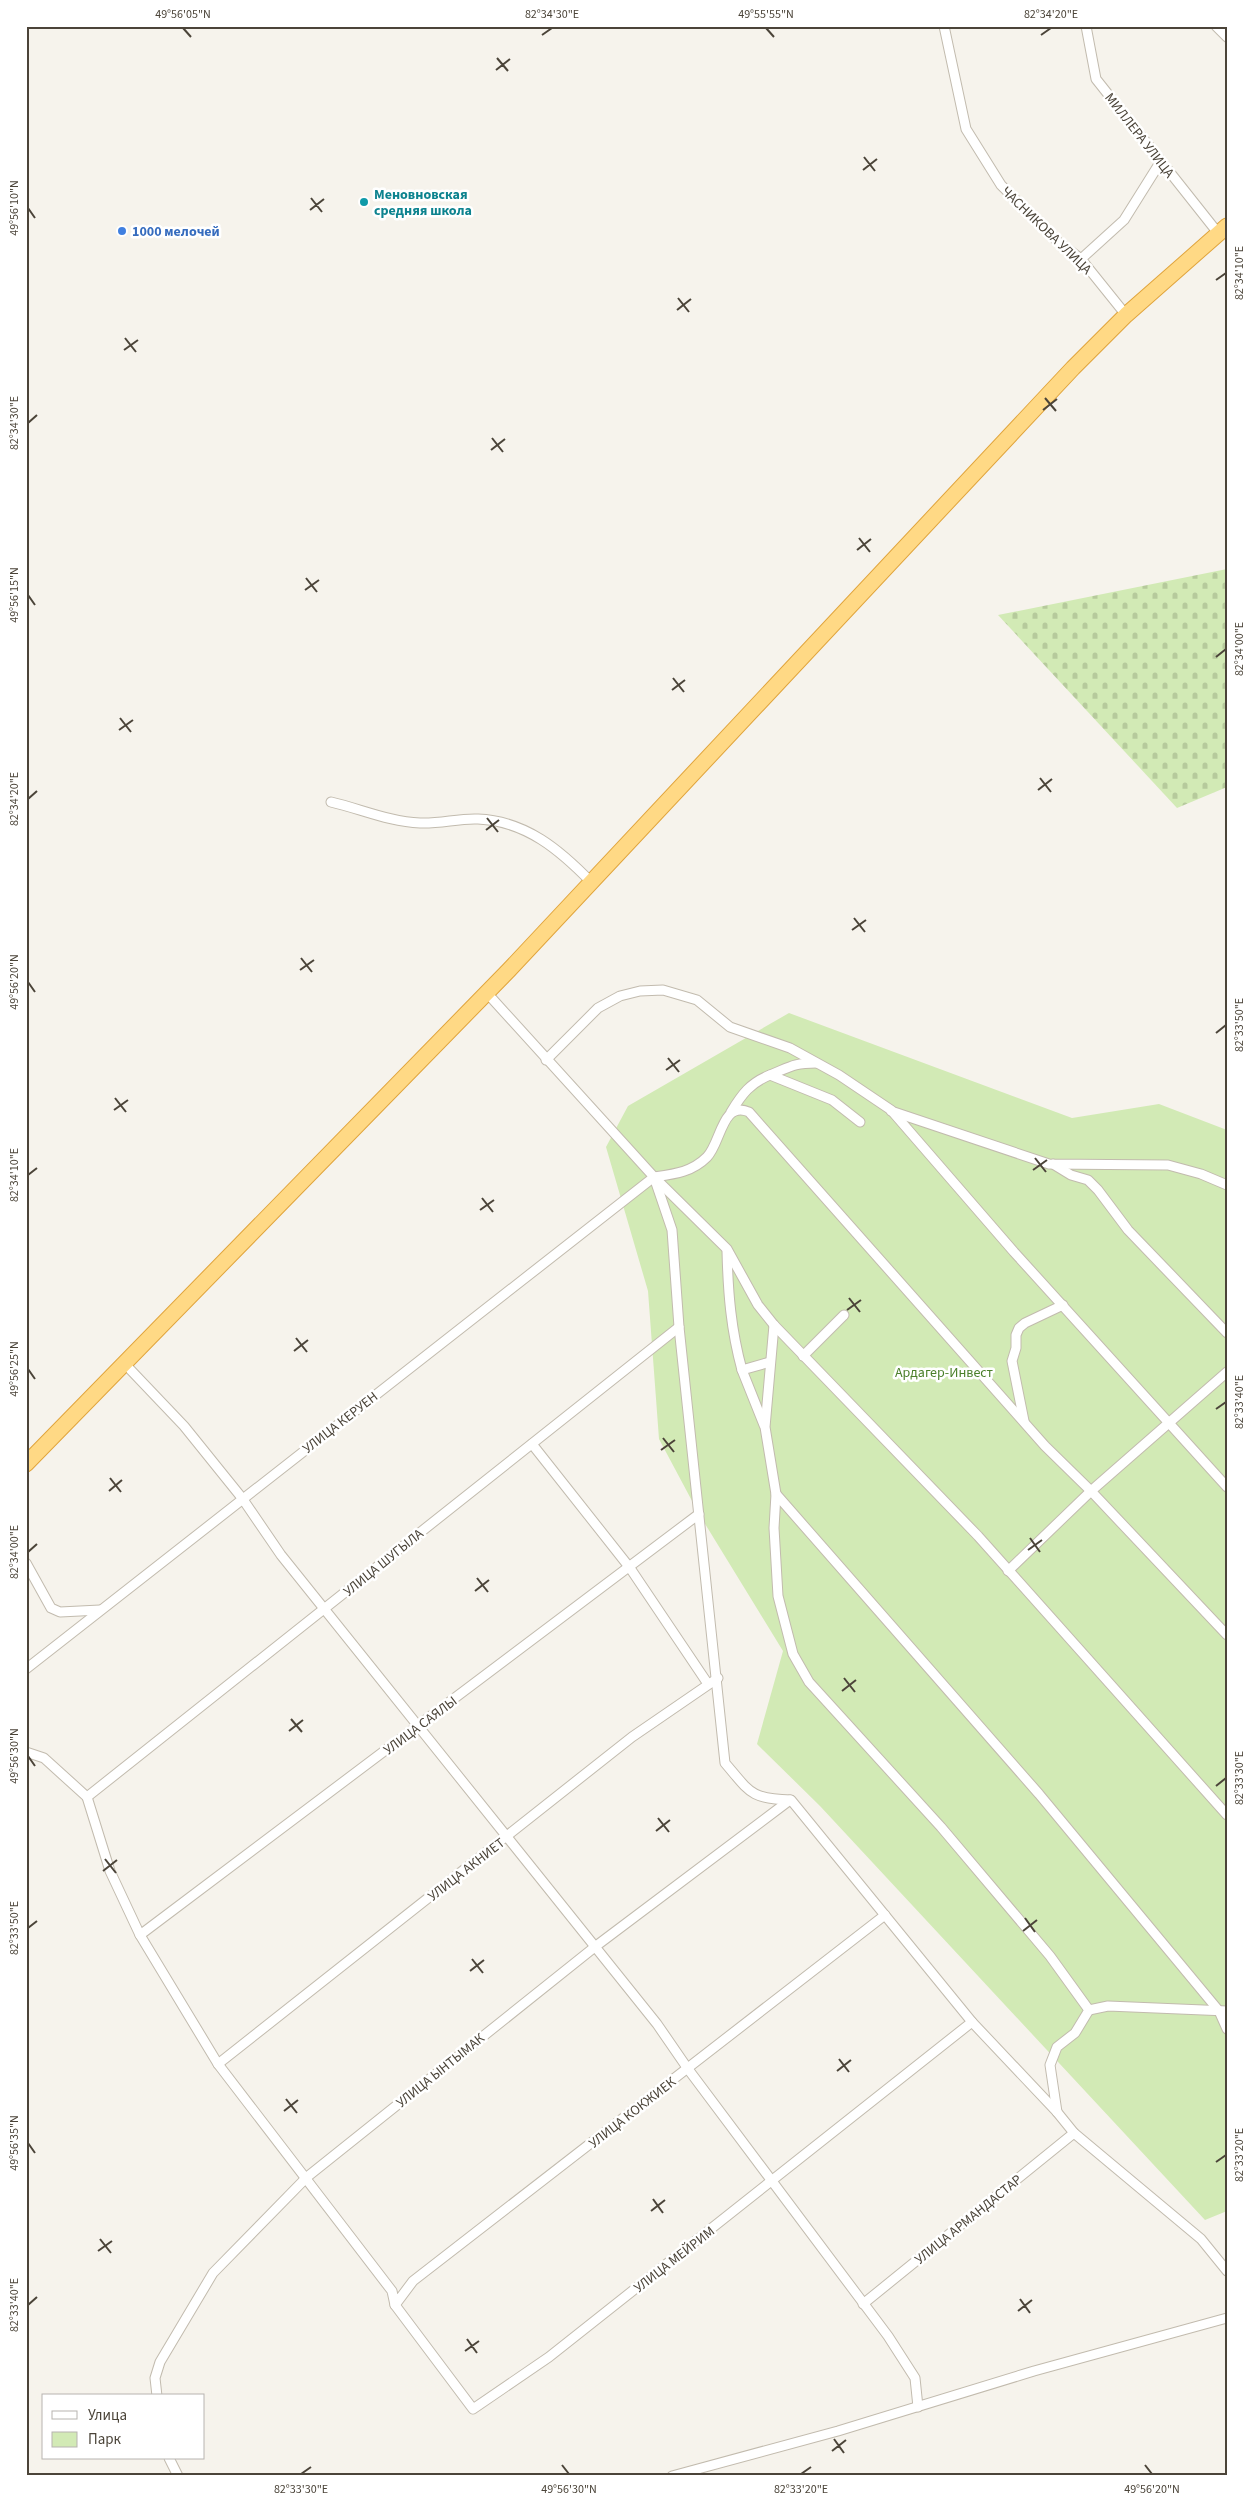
<svg xmlns="http://www.w3.org/2000/svg" width="1253" height="2502" viewBox="0 0 1253 2502" font-family="'Source Sans 3',sans-serif">
<defs>
<pattern id="cemetery-stones" width="16" height="16" patternUnits="userSpaceOnUse" patternTransform="scale(1.25)"><rect width="16" height="16" fill="#d2eab5"/><path d="M2 7V4a2 2 0 0 1 4 0v3zM10 15v-3a2 2 0 0 1 4 0v3z" fill="#b6ca9c"/></pattern>
</defs>
<rect width="100%" height="100%" fill="#f6f3ec"/>
<path fill="#d2eab5" d="M 789,1013 L 1072,1118 L 1159,1104 L 1227,1130 L 1227,2211 L 1205,2220 L 820,1806 L 757,1744 L 783,1651 L 699,1514 L 659,1439 L 648,1291 L 606,1147 L 628,1106 Z"/>
<path fill="url(#cemetery-stones)" d="M 1227,569 L 1227,787 L 1177,808 L 998,615 Z"/>
<g fill="none" stroke-linecap="round" stroke-linejoin="round">
<g stroke="#c2bbae" stroke-width="11">
<g id="minor">
<path d="M 944,26 L 966,129 L 1001,185 L 1057,241 L 1081,259 L 1126,315"/>
<path d="M 1086,26 L 1096,79 L 1218,233"/>
<path d="M 1216,26 L 1227,37"/>
<path d="M 1081,259 L 1124,220 L 1161,161"/>
<path d="M 331,802 C 361,809 390,822 420,823 C 440,824 459,818 478,819 C 526,821 560,850 592,883"/>
<path d="M 487,993 L 654,1177 L 672,1230 L 679,1327 L 725,1763 C 750,1792 750,1799 791,1800 L 972,2022 L 1057,2112 L 1074,2133 L 1201,2239 L 1227,2271"/>
<path d="M 546,1060 L 598,1008 L 620,996 L 640,991 L 663,990 L 697,1000 L 730,1027 L 790,1048 L 839,1075 L 891,1110 L 1014,1252 L 1227,1487"/>
<path d="M 770,1075 L 832,1100 L 860,1122"/>
<path d="M 891,1111 L 1049,1164 L 1168,1165 L 1201,1174 L 1227,1185"/>
<path d="M 731,1112 C 742,1094 750,1083 770,1075 C 790,1067 793,1063 816,1063"/>
<path d="M 1053,1164 L 1071,1175 L 1088,1180 L 1098,1190 L 1128,1230 L 1227,1333"/>
<path d="M 656,1179 L 727,1249 L 758,1305 L 774,1325 L 978,1536 L 1227,1815"/>
<path d="M 727,1251 C 728,1293 731,1330 742,1370 L 770,1362"/>
<path d="M 774,1325 L 765,1427 L 776,1494 L 774,1528 L 778,1596 L 793,1654 L 809,1682 L 941,1827 L 1050,1956 L 1089,2010 L 1075,2033 L 1057,2047 L 1050,2065 L 1057,2112"/>
<path d="M 803,1356 L 844,1315"/>
<path d="M 124,1363 L 184,1426 L 242,1498 L 281,1555 L 657,2024 L 688,2069 L 888,2336 L 915,2378 L 918,2407"/>
<path d="M 742,1370 L 764,1425"/>
<path d="M 1024,1421 L 1012,1361 L 1016,1348 L 1016,1335 L 1019,1328 L 1025,1323 L 1063,1305"/>
<path d="M 532,1444 L 630,1568 L 708,1684"/>
<path d="M 776,1494 L 1039,1794 L 1219,2011 L 1227,2029"/>
<path d="M 26,1563 L 51,1608 L 60,1612 L 100,1610"/>
<path d="M 1008,1571 L 1091,1491 L 1227,1372"/>
<path d="M 26,1669 L 654,1177 C 675,1174 692,1172 707,1157 C 721,1143 722,1100 749,1112 L 1045,1446 L 1091,1491 L 1227,1635"/>
<path d="M 26,1752 L 44,1758 L 87,1797 L 110,1871 L 140,1935 L 218,2064 L 392,2291 L 395,2305 L 413,2281 L 885,1915"/>
<path d="M 87,1797 L 679,1327"/>
<path d="M 140,1935 L 699,1514"/>
<path d="M 1089,2010 L 1108,2006 L 1227,2011"/>
<path d="M 218,2064 L 632,1737 L 718,1678"/>
<path d="M 863,2304 L 1074,2133"/>
<path d="M 395,2305 L 473,2409 L 549,2357 L 972,2022"/>
<path d="M 157,2396 L 155,2378 L 160,2362 L 213,2273 L 307,2177 L 596,1946 L 790,1800"/>
<path d="M 169,2458 L 178,2476"/>
<path d="M 672,2476 L 838,2431 L 1034,2371 L 1227,2318"/>
</g>
</g>
<g stroke="#e0a43c" stroke-width="17">
<path id="trunk" d="M 26,1464 L 509,970 L 1073,368 L 1126,315 L 1227,226"/>
</g>
<use href="#minor" stroke="#fff" stroke-width="9"/>
<use href="#trunk" stroke="#ffd985" stroke-width="15"/>
</g>
<path fill="none" stroke="#4b4439" stroke-width="2" d="M 183,28 L 191,37M 766,28 L 774,37M 542,35 L 552,28M 1041,35 L 1051,28M 497,58 L 508,71M 496,70 L 510,59M 864,157 L 875,171M 863,170 L 877,159M 311,198 L 322,212M 28,208 L 35,218M 310,210 L 324,199M 1216,280 L 1226,273M 678,298 L 689,312M 677,310 L 691,299M 125,338 L 136,352M 124,350 L 138,340M 1045,398 L 1056,411M 1043,410 L 1057,399M 28,423 L 37,415M 492,438 L 503,452M 491,450 L 505,439M 859,538 L 870,552M 857,550 L 871,539M 306,578 L 317,592M 305,590 L 319,580M 28,595 L 35,605M 1216,657 L 1226,649M 673,678 L 684,692M 672,690 L 685,680M 120,718 L 131,732M 119,730 L 133,720M 1040,778 L 1051,792M 1038,790 L 1052,779M 28,799 L 37,791M 487,818 L 498,832M 486,830 L 499,820M 854,918 L 865,932M 852,930 L 866,920M 301,958 L 312,972M 300,970 L 314,960M 28,982 L 35,992M 1216,1033 L 1226,1025M 668,1058 L 679,1072M 666,1070 L 680,1060M 115,1098 L 126,1112M 114,1110 L 128,1100M 1035,1158 L 1046,1172M 1033,1170 L 1047,1160M 28,1175 L 37,1168M 482,1198 L 493,1212M 480,1210 L 494,1200M 849,1298 L 860,1312M 847,1310 L 861,1300M 296,1338 L 307,1352M 294,1351 L 308,1340M 28,1369 L 35,1379M 1216,1409 L 1226,1402M 663,1438 L 674,1452M 661,1450 L 675,1440M 110,1478 L 121,1492M 109,1491 L 122,1480M 1030,1538 L 1040,1552M 1028,1550 L 1042,1540M 28,1552 L 37,1544M 477,1578 L 488,1592M 475,1591 L 489,1580M 844,1678 L 855,1692M 842,1691 L 856,1680M 291,1719 L 302,1732M 289,1731 L 303,1720M 28,1756 L 35,1766M 1216,1786 L 1226,1778M 658,1818 L 669,1832M 656,1831 L 670,1820M 105,1859 L 116,1873M 103,1871 L 117,1860M 1025,1918 L 1035,1932M 28,1928 L 37,1921M 1023,1931 L 1037,1920M 472,1959 L 483,1973M 470,1971 L 484,1960M 839,2059 L 849,2072M 837,2071 L 851,2060M 286,2099 L 297,2113M 284,2111 L 298,2100M 28,2143 L 35,2153M 1216,2162 L 1226,2155M 653,2199 L 663,2213M 651,2211 L 665,2200M 100,2239 L 111,2253M 98,2251 L 112,2241M 1020,2299 L 1030,2313M 28,2305 L 37,2297M 1018,2311 L 1032,2300M 467,2339 L 477,2353M 465,2351 L 479,2341M 834,2439 L 844,2453M 832,2451 L 846,2440M 562,2465 L 569,2474M 1145,2465 L 1152,2474M 301,2474 L 311,2467M 801,2474 L 811,2467"/>
<circle fill="#0f9aa8" stroke="#fff" stroke-width="2" cx="364" cy="202" r="5"/>
<circle fill="#3f7fe0" stroke="#fff" stroke-width="2" cx="122" cy="231" r="5"/>
<g text-anchor="middle" stroke-width="5" stroke-linejoin="round" paint-order="stroke">
<g font-size="14" fill="#4b4439" stroke="#fff">
<text transform="translate(1140 135) rotate(52)" y="5">МИЛЛЕРА УЛИЦА</text>
<text transform="translate(1047 230) rotate(44)" y="5">ЧАСНИКОВА УЛИЦА</text>
<text transform="translate(340 1422) rotate(-38)" y="5">УЛИЦА КЕРУЕН</text>
<text transform="translate(383 1562) rotate(-39)" y="5">УЛИЦА ШУГЫЛА</text>
<text transform="translate(420 1725) rotate(-37)" y="5">УЛИЦА САЯЛЫ</text>
<text transform="translate(466 1869) rotate(-38)" y="5">УЛИЦА АКНИЕТ</text>
<text transform="translate(440 2070) rotate(-39)" y="5">УЛИЦА ЫНТЫМАК</text>
<text transform="translate(632 2112) rotate(-38)" y="5">УЛИЦА КОКЖИЕК</text>
<text transform="translate(968 2219) rotate(-39)" y="5">УЛИЦА АРМАНДАСТАР</text>
<text transform="translate(674 2259) rotate(-38)" y="5">УЛИЦА МЕЙРИМ</text>
</g>
<g font-size="14" font-weight="bold" fill="#0d838f" stroke="#fff" text-anchor="start">
<text x="374" y="199">Меновновская<tspan x="374" dy="16">средняя школа</tspan></text>
</g>
<g font-size="14" font-weight="bold" fill="#366cbe" stroke="#fff" text-anchor="start">
<text x="132" y="236">1000 мелочей</text>
</g>
<g font-size="14" fill="#4a7f2a" stroke="#fff">
<text x="944" y="1377">Ардагер-Инвест</text>
</g>
</g>
<rect width="1253" height="2502" fill="none" stroke="#ffffff" stroke-width="55"/>
<rect x="42" y="2394" width="162" height="65" fill="#ffffff" stroke="#b7b4b0"/>
<rect x="52" y="2411" width="25" height="8" fill="#ffffff" stroke="#b7b4b0"/>
<text x="88" y="2420" font-size="15" fill="#4b4439">Улица</text>
<rect x="52" y="2432" width="25" height="15" fill="#d2eab5" stroke="#b7b4b0"/>
<text x="88" y="2444" font-size="15" fill="#4b4439">Парк</text>
<rect x="28" y="28" width="1198" height="2446" fill="none" stroke="#4b4439" stroke-width="2"/>
<g font-size="12" text-anchor="middle" fill="#4b4439">
<text x="183" y="18">49°56'05"N</text>
<text x="552" y="18">82°34'30"E</text>
<text x="766" y="18">49°55'55"N</text>
<text x="1051" y="18">82°34'20"E</text>
<text transform="translate(14 208) rotate(-90)" y="4">49°56'10"N</text>
<text transform="translate(1239 273) rotate(-90)" y="4">82°34'10"E</text>
<text transform="translate(14 423) rotate(-90)" y="4">82°34'30"E</text>
<text transform="translate(14 595) rotate(-90)" y="4">49°56'15"N</text>
<text transform="translate(1239 649) rotate(-90)" y="4">82°34'00"E</text>
<text transform="translate(14 799) rotate(-90)" y="4">82°34'20"E</text>
<text transform="translate(14 982) rotate(-90)" y="4">49°56'20"N</text>
<text transform="translate(1239 1025) rotate(-90)" y="4">82°33'50"E</text>
<text transform="translate(14 1175) rotate(-90)" y="4">82°34'10"E</text>
<text transform="translate(14 1369) rotate(-90)" y="4">49°56'25"N</text>
<text transform="translate(1239 1402) rotate(-90)" y="4">82°33'40"E</text>
<text transform="translate(14 1552) rotate(-90)" y="4">82°34'00"E</text>
<text transform="translate(14 1756) rotate(-90)" y="4">49°56'30"N</text>
<text transform="translate(1239 1778) rotate(-90)" y="4">82°33'30"E</text>
<text transform="translate(14 1928) rotate(-90)" y="4">82°33'50"E</text>
<text transform="translate(14 2143) rotate(-90)" y="4">49°56'35"N</text>
<text transform="translate(1239 2155) rotate(-90)" y="4">82°33'20"E</text>
<text transform="translate(14 2305) rotate(-90)" y="4">82°33'40"E</text>
<text x="301" y="2493">82°33'30"E</text>
<text x="569" y="2493">49°56'30"N</text>
<text x="801" y="2493">82°33'20"E</text>
<text x="1152" y="2493">49°56'20"N</text>
</g>
</svg>
